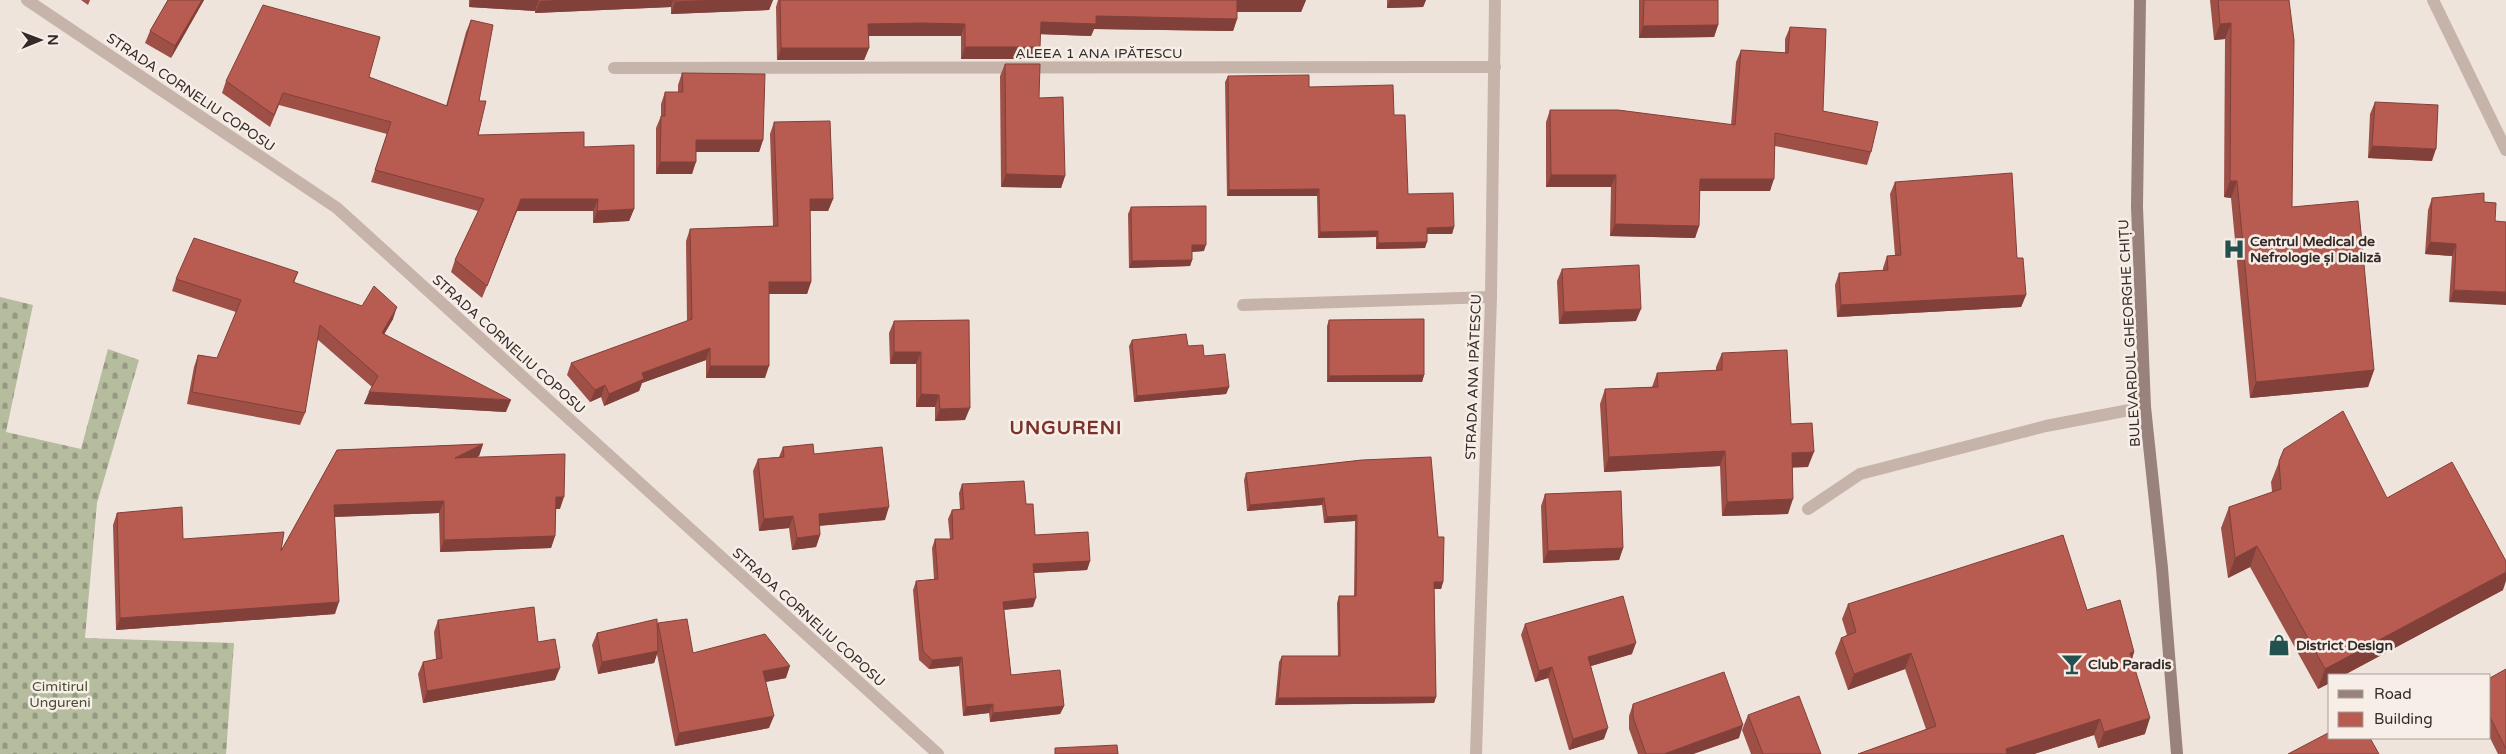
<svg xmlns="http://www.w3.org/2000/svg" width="2506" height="754" viewBox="0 0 2506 754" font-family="'Varela Round',sans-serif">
<defs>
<pattern id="cemetery-stones" width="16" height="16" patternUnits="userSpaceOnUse" patternTransform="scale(1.25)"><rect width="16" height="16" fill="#b6bc9e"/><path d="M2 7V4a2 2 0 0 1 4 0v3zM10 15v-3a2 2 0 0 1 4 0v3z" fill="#959981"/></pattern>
</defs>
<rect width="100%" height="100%" fill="#efe4dc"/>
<path fill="url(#cemetery-stones)" d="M 0,297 L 33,305 L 6,432 L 81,449 L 108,349 L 139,360 L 97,503 L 85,638 L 234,643 L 226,754 L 0,754 Z"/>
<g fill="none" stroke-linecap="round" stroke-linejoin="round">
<g stroke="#c6b3aa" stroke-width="12">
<path d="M 2433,0 L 2506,150"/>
<path d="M 614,68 L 1495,67"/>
<path d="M 1243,305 L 1491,297"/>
<path d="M 1808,509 L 1860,474 L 2046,426 L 2145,407"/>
<path d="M 1476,754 L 1491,297 L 1495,0"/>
</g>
<path stroke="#c6b3aa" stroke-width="12" d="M 27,0 L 337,208 L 938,754"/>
<path stroke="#99827b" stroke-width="12" d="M 2140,0 L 2137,207 L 2145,407 L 2162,568 L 2177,754"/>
</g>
<g fill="#9e4f46">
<path d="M 81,0 L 90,0 L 88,5 Z"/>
<path d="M 168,0 L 204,0 L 171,58 L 145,43 L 150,31 Z"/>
<path d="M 469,0 L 773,0 L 769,10 L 671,14 L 671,7 L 535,13 L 535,11 L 469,7 Z"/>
<path d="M 778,0 L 1306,0 L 1301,12 L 1237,12 L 1237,19 L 1233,31 L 1094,29 L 1091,36 L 1040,34 L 1036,59 L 961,59 L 961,36 L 868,36 L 869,48 L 864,60 L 777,60 L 776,7 Z"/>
<path d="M 1387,0 L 1426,0 L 1423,7 L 1387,8 Z"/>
<path d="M 1639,0 L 1718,0 L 1718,25 L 1714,37 L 1639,38 Z"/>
<path d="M 2210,0 L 2289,0 L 2292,207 L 2374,370 L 2368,387 L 2250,398 L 2231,198 L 2224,197 L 2225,39 L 2214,40 Z"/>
<path d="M 471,20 L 479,101 L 478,135 L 584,147 L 634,209 L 629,221 L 593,223 L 593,211 L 517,211 L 482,298 L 451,272 L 455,260 L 478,211 L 371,182 L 387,134 L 279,105 L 270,127 L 222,93 L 226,81 L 369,77 L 446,106 L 466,32 Z"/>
<path d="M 1790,27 L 1823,111 L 1871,152 L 1867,165 L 1775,146 L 1770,191 L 1700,191 L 1699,226 L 1695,238 L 1610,236 L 1611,187 L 1546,187 L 1546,122 L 1550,110 L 1731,125 L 1736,62 L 1741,50 L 1785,53 L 1785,39 Z"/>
<path d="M 1005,64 L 1039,98 L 1065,176 L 1061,188 L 1001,187 L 1000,76 Z"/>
<path d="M 682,73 L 763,140 L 759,152 L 696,152 L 692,174 L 656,174 L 656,128 L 661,116 L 661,104 L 665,92 L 678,92 L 678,85 Z"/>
<path d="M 1228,76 L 1309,87 L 1394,115 L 1408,194 L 1454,227 L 1452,234 L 1427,234 L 1425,248 L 1376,249 L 1376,237 L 1318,238 L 1317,196 L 1227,196 L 1225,82 Z"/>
<path d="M 2375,102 L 2432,161 L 2368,158 L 2370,114 Z"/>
<path d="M 774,122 L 833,199 L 828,211 L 810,211 L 811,282 L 807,294 L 769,294 L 765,378 L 706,378 L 706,360 L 642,383 L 639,391 L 604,406 L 601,397 L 590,402 L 567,375 L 571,363 L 687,321 L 686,241 L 690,229 L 773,226 L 770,134 Z"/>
<path d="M 1895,182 L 2017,258 L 2026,295 L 2021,307 L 1837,317 L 1835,285 L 1839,273 L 1883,270 L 1883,268 L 1887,256 L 1895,255 L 1890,194 Z"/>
<path d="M 2432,198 L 2496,203 L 2449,302 L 2452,256 L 2425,254 L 2428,210 Z"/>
<path d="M 1131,207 L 1204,251 L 1192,252 L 1192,260 L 1190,266 L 1129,268 L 1128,214 Z"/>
<path d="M 1562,269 L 1636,321 L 1559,324 L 1557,281 Z"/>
<path d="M 298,272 L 294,283 L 393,319 L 384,334 L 506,412 L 364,404 L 372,387 L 317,339 L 305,413 L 300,425 L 187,404 L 194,367 L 198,355 L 217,358 L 236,312 L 172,291 L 176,279 Z"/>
<path d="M 969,320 L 965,420 L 935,421 L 935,407 L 916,407 L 916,364 L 890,364 L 889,333 L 894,321 Z"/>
<path d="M 1329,320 L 1424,375 L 1422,382 L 1327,382 L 1327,326 Z"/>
<path d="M 1132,340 L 1188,346 L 1229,387 L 1226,394 L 1134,402 L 1129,346 Z"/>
<path d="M 1722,353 L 1791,424 L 1808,467 L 1792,467 L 1788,514 L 1722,516 L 1720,466 L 1604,472 L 1600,404 L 1605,389 L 1652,387 L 1657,373 L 1716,370 L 1716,367 Z"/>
<path d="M 483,444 L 479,456 L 477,457 L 560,509 L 556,509 L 555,536 L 551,548 L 440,552 L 439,513 L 335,517 L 335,614 L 116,630 L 113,525 L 117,513 L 183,539 L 281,551 L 337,450 Z"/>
<path d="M 783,447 L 814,454 L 885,520 L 819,526 L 820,535 L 816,547 L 792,550 L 789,528 L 759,531 L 753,471 L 758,459 L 779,457 Z"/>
<path d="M 2284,449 L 2387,498 L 2503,590 L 2318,689 L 2250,567 L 2228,578 L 2221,528 L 2229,507 L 2272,492 L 2271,482 Z"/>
<path d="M 1362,460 L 1438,537 L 1443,582 L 1441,589 L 1434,589 L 1436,697 L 1434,703 L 1275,705 L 1279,662 L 1282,656 L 1338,656 L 1337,603 L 1339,596 L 1354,596 L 1355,521 L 1324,523 L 1322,505 L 1247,511 L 1244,480 L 1246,473 Z"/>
<path d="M 962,484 L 1026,504 L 1035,535 L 1090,561 L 1087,570 L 1034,573 L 1033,607 L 1004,610 L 1011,675 L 1064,706 L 1060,714 L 990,722 L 989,713 L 963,716 L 959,666 L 929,669 L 919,660 L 913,590 L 916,581 L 934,579 L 932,548 L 935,539 L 950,539 L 948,519 L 952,510 L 960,509 L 959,493 Z"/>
<path d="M 1545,494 L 1623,548 L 1619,560 L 1543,563 L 1541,506 Z"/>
<path d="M 1848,604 L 2087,610 L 2134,652 L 2132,659 L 2145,734 L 2098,748 L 2094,735 L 2034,754 L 1858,754 L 1926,729 L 1905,669 L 1848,690 L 1835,653 L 1841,638 L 1847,635 L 1842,619 Z"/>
<path d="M 438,620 L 538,642 L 555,680 L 423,703 L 418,674 L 423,662 L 436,659 L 434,632 Z"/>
<path d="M 657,623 L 693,653 L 786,678 L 766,682 L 769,728 L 675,746 L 657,654 L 654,663 L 598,674 L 592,645 L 597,633 Z"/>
<path d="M 1525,624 L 1632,654 L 1591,666 L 1604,739 L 1569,750 L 1548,678 L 1535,682 L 1521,635 Z"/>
<path d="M 2506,669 L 2506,754 L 2498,754 L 2490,738 L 2490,678 Z"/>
<path d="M 1633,704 L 1739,738 L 1693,754 L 1638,754 L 1629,729 L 1629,716 Z"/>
<path d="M 1748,715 L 1821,754 L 1751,754 L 1742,730 Z"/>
</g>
<g fill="#814039">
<path d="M 202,0 L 204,0 L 171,58 L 175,46 Z"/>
<path d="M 471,0 L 539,0 L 535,11 L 469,7 Z"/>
<path d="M 558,0 L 673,0 L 671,7 L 535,13 L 540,1 Z"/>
<path d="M 719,0 L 773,0 L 769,10 L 671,14 L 675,2 Z"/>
<path d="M 1237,0 L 1306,0 L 1301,12 L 1233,12 Z"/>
<path d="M 1390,0 L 1426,0 L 1423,7 L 1387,8 Z"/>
<path d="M 1096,16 L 1237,19 L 1233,31 L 1094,29 L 1091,36 L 1036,34 L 1041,22 Z"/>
<path d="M 921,23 L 965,24 L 961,36 L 864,36 L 868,24 Z"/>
<path d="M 2231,23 L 2225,39 L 2214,40 L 2220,24 Z"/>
<path d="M 1718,25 L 1714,37 L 1639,38 L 1643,26 Z"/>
<path d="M 965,47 L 1040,47 L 1036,59 L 961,59 Z"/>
<path d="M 781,48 L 869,48 L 864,60 L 777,60 Z"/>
<path d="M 696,140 L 763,140 L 759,152 L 692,152 Z"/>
<path d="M 2372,146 L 2436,149 L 2432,161 L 2368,158 Z"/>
<path d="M 660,162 L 696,162 L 692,174 L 656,174 Z"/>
<path d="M 1006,174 L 1065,176 L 1061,188 L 1001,187 Z"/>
<path d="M 1551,175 L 1616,175 L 1611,187 L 1546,187 Z"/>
<path d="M 1700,179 L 1774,179 L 1770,191 L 1696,191 Z"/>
<path d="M 2230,181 L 2237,181 L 2231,198 L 2224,197 Z"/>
<path d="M 1319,189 L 1317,196 L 1227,196 L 1229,190 Z"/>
<path d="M 521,199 L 598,199 L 593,211 L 517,211 L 482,298 Z"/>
<path d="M 810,199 L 833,199 L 828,211 L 805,211 Z"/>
<path d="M 634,209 L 629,221 L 593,223 L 597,211 Z"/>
<path d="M 1615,224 L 1699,226 L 1695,238 L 1610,236 Z"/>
<path d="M 1454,227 L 1452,234 L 1425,234 L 1427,228 Z"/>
<path d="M 1378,231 L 1376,237 L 1318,238 L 1320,232 Z"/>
<path d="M 1427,242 L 1425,248 L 1376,249 L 1378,243 Z"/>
<path d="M 2430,242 L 2456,244 L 2452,256 L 2425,254 Z"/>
<path d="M 1192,245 L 1206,245 L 1204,251 L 1189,252 Z"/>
<path d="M 1192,260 L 1190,266 L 1129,268 L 1132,261 Z"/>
<path d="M 769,282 L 811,282 L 807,294 L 765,294 Z"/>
<path d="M 2454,290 L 2506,292 L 2506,305 L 2449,302 Z"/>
<path d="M 2026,295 L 2021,307 L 1837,317 L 1841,305 Z"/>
<path d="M 397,307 L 393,319 L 378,345 L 382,333 Z"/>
<path d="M 1641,309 L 1636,321 L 1559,324 L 1564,312 Z"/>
<path d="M 710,348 L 706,360 L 642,383 L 639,391 L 604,406 L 609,394 L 642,373 Z"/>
<path d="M 894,352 L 921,352 L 916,364 L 890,364 Z"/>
<path d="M 710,366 L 769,366 L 765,378 L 706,378 Z"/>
<path d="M 2374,370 L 2368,387 L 2250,398 L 2256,382 Z"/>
<path d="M 1424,375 L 1422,382 L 1327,382 L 1329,376 Z"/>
<path d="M 605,385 L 601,397 L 590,402 L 595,390 Z"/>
<path d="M 1229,387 L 1226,394 L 1134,402 L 1137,396 Z"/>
<path d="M 369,392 L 511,400 L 506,412 L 364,404 Z"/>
<path d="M 921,394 L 939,395 L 935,407 L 916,407 Z"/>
<path d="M 970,408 L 965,420 L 935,421 L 940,409 Z"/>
<path d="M 483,444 L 479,456 L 451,470 L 455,458 Z"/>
<path d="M 1725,451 L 1720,466 L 1604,472 L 1609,457 Z"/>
<path d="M 1814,452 L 1808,467 L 1786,468 L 1792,453 Z"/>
<path d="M 556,497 L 564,497 L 560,509 L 552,509 Z"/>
<path d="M 1324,498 L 1322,505 L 1247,511 L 1250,505 Z"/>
<path d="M 1793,499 L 1788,514 L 1722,516 L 1727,502 Z"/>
<path d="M 444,501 L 439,513 L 330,517 L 334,505 Z"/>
<path d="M 889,507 L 885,520 L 814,526 L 819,514 Z"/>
<path d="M 1357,515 L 1355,521 L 1324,523 L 1327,517 Z"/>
<path d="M 793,516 L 789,528 L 759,531 L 764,519 Z"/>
<path d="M 820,535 L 816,547 L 792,550 L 797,538 Z"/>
<path d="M 555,536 L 551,548 L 440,552 L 444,540 Z"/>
<path d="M 2257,546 L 2250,567 L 2228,578 L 2235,558 Z"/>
<path d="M 1623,548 L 1619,560 L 1543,563 L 1548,551 Z"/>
<path d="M 1090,561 L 1087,570 L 1030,573 L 1033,564 Z"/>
<path d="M 2506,572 L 2506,581 L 2503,590 L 2344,675 L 2330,675 L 2330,683 L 2318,689 L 2325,669 Z"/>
<path d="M 1434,582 L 1443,582 L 1441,589 L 1432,589 Z"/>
<path d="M 1036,598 L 1033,607 L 1000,610 L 1003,602 Z"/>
<path d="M 339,602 L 335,614 L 116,630 L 120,618 Z"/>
<path d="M 1636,643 L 1632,654 L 1584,668 L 1588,657 Z"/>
<path d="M 658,651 L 654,663 L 598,674 L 602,662 Z"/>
<path d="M 2134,652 L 2129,667 L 2130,653 Z"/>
<path d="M 1911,653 L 1905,669 L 1848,690 L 1854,674 Z"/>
<path d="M 962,657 L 959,666 L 929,669 L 932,660 Z"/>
<path d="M 790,666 L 786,678 L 759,683 L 763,671 Z"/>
<path d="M 1552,667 L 1548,678 L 1535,682 L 1539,671 Z"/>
<path d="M 560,668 L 555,680 L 423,703 L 427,691 Z"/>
<path d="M 1436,697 L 1434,703 L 1275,705 L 1278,698 Z"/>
<path d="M 993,704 L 989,713 L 963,716 L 966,707 Z"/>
<path d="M 1064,706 L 1060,714 L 990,722 L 993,713 Z"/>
<path d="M 774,716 L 769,728 L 675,746 L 679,733 Z"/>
<path d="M 2150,718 L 2145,734 L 2098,748 L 2104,732 Z"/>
<path d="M 2100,719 L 2094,735 L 2034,754 L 2004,754 L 2006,749 Z"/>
<path d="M 1743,725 L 1739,738 L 1693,754 L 1664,754 Z"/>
<path d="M 1608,728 L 1604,739 L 1569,750 L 1573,739 Z"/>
</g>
<g fill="#b85c51" stroke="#814039">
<path d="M 168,0 L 202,0 L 175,46 L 150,31 Z"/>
<path d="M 675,0 L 719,0 L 675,2 Z"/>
<path d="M 780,0 L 1237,0 L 1237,19 L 1096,16 L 1096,24 L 1041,22 L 1040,47 L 965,47 L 965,24 L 921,23 L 868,24 L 869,48 L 781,48 Z"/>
<path d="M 1644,0 L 1718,0 L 1718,25 L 1643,26 Z"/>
<path d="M 2218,0 L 2289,0 L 2294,40 L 2292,207 L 2358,201 L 2374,370 L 2256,382 L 2237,181 L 2230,181 L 2231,23 L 2220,24 Z"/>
<path d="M 263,5 L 380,37 L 369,77 L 447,106 L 471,20 L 493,25 L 479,101 L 486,101 L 478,135 L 584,132 L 584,147 L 634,145 L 634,209 L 597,211 L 598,199 L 521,199 L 487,286 L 455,260 L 484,199 L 375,170 L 391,122 L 283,93 L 274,115 L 226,81 Z"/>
<path d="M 1790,27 L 1826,29 L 1823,111 L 1878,122 L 1871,152 L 1775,133 L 1774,179 L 1700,179 L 1699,226 L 1615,224 L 1616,175 L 1551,175 L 1550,110 L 1618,110 L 1735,125 L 1741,50 L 1788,53 Z"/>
<path d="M 1005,64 L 1040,64 L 1039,98 L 1063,97 L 1065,176 L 1006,174 Z"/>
<path d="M 682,73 L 765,74 L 763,140 L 696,140 L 696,162 L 660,162 L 661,116 L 665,116 L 665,92 L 683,92 Z"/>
<path d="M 1309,75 L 1309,87 L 1393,85 L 1394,115 L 1405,115 L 1408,194 L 1453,193 L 1454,227 L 1427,228 L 1427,242 L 1378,243 L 1378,231 L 1320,232 L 1319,189 L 1229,190 L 1228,76 Z"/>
<path d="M 2375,102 L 2438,105 L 2436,149 L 2372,146 Z"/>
<path d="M 830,121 L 833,199 L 810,199 L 811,282 L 769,282 L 769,366 L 710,366 L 710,348 L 642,373 L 644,379 L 609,394 L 605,385 L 595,390 L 571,363 L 692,319 L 690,229 L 778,226 L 774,122 Z"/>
<path d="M 2012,173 L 2017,258 L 2023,258 L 2026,295 L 1841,305 L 1839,273 L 1888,270 L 1887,256 L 1901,255 L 1895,182 Z"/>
<path d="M 2484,193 L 2484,202 L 2496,203 L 2495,221 L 2506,222 L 2506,292 L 2454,290 L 2456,244 L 2430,242 L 2432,198 Z"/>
<path d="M 1206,206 L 1206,245 L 1192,245 L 1192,260 L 1132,261 L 1131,207 Z"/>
<path d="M 194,238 L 298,272 L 293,282 L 362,306 L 374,286 L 397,307 L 382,333 L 511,400 L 369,392 L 378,376 L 320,325 L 305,413 L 192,392 L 198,355 L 217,358 L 241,300 L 176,279 Z"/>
<path d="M 1639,265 L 1641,309 L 1564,312 L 1562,269 Z"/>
<path d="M 1424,319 L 1424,375 L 1329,376 L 1329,320 Z"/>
<path d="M 969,320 L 970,408 L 940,409 L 939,395 L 921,394 L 921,352 L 894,352 L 894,321 Z"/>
<path d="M 1186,334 L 1188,346 L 1203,345 L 1204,356 L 1225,354 L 1229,387 L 1137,396 L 1132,340 Z"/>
<path d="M 1787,350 L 1791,424 L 1812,423 L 1814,452 L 1792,453 L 1793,499 L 1727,502 L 1725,451 L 1609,457 L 1605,389 L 1658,387 L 1657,373 L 1722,370 L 1722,353 Z"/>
<path d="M 2343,411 L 2387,498 L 2452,462 L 2506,561 L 2506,572 L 2325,669 L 2257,546 L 2235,558 L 2229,507 L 2281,489 L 2279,461 L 2284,449 Z"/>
<path d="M 483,444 L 455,458 L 565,454 L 564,497 L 556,497 L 555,536 L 444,540 L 444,501 L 334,505 L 339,602 L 120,618 L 117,513 L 182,507 L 183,539 L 284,532 L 281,551 L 337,450 Z"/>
<path d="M 813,444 L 814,454 L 882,447 L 889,507 L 819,514 L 820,535 L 797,538 L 793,516 L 764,519 L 758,459 L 784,457 L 783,447 Z"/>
<path d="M 1431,457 L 1438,537 L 1444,537 L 1443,582 L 1434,582 L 1436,697 L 1278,698 L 1282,656 L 1340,656 L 1339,596 L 1356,596 L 1357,515 L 1327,517 L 1324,498 L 1250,505 L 1246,473 L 1362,460 Z"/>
<path d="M 1024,481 L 1026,504 L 1033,504 L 1035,535 L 1088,532 L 1090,561 L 1033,564 L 1036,598 L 1003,602 L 1011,675 L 1060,670 L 1064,706 L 993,713 L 993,704 L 966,707 L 962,657 L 932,660 L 923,651 L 916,581 L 938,579 L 935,539 L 953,539 L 952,510 L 964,509 L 962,484 Z"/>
<path d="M 1621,491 L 1623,548 L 1548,551 L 1545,494 Z"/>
<path d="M 2063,535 L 2087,610 L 2120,600 L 2134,652 L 2130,653 L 2150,718 L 2104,732 L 2100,719 L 2006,749 L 2007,754 L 1858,754 L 1936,726 L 1911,653 L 1854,674 L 1841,638 L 1856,632 L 1848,604 Z"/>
<path d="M 1623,596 L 1636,643 L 1588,657 L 1608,728 L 1573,739 L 1552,667 L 1539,671 L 1525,624 Z"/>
<path d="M 534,607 L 538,642 L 555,639 L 560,668 L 427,691 L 423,662 L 442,658 L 438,620 Z"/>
<path d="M 657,619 L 658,651 L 602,662 L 597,633 Z"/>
<path d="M 687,619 L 693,653 L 765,634 L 790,666 L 763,671 L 774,716 L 679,733 L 658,623 Z"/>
<path d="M 2506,669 L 2506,749 L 2490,717 L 2490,678 Z"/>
<path d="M 1724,672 L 1743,725 L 1664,754 L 1646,754 L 1633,717 L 1633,704 Z"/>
<path d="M 1799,696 L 1821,754 L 1763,754 L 1748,715 Z"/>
<path d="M 2330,732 L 2330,738 L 2370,738 L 2379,754 L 2288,754 Z"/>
<path d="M 1117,745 L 1118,754 L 1055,754 L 1055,748 Z"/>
</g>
<defs>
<g id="hospital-bare" transform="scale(1.725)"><path d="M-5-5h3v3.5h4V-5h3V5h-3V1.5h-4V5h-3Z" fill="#23514d" stroke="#f7eee8" stroke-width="2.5" paint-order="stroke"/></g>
<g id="shop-bare" transform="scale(1.725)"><path d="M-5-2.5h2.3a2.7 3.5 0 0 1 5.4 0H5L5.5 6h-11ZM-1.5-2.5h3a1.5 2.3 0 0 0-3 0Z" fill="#23514d" stroke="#f7eee8" stroke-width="2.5" paint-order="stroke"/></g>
<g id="bar-bare" transform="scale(1.725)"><path d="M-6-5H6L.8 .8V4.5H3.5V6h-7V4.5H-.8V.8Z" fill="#23514d" stroke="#f7eee8" stroke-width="2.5" paint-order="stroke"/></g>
</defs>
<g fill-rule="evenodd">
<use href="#hospital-bare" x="2234" y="249"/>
<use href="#shop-bare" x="2279" y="645"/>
<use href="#bar-bare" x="2072" y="664"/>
</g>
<g text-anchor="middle" stroke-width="5" stroke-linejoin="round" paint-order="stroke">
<g font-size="14" fill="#342b28" stroke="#f7eee8">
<text x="1099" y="58">ALEEA 1 ANA IPĂTESCU</text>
<text transform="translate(191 92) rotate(34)" y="5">STRADA CORNELIU COPOSU</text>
<text transform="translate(2129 333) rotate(-93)" y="5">BULEVARDUL GHEORGHE CHIȚU</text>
<text transform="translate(509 344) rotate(42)" y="5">STRADA CORNELIU COPOSU</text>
<text transform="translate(1473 377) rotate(-88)" y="5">STRADA ANA IPĂTESCU</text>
<text transform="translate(809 617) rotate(42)" y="5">STRADA CORNELIU COPOSU</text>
</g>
<g font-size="14" font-weight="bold" fill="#342b28" stroke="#f7eee8" text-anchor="start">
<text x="2250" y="246">Centrul Medical de<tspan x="2250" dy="16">Nefrologie și Dializă</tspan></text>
<text x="2296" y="650">District Design</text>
<text x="2088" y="669">Club Paradis</text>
</g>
<g font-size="14" fill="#484f2f" stroke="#f7eee8">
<text x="60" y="691">Cimitirul<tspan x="60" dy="16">Ungureni</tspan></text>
</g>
<g font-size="19" font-weight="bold" letter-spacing="1" fill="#7a332b" stroke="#f7eee8">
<text x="1066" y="434">UNGURENI</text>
</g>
</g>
<rect x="2328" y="674" width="162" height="65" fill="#f7eee8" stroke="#a9a09b"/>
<rect x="2338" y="690" width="25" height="8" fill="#99827b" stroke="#a9a09b"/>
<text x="2374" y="699" font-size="15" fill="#342b28">Road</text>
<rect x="2338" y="712" width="25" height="15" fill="#b85c51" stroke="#a9a09b"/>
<text x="2374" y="724" font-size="15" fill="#342b28">Building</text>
<g transform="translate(40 40) rotate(89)" stroke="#f7eee8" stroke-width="4" paint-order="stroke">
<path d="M0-4L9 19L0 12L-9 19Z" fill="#342b28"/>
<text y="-8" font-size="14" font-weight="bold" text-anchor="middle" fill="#342b28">N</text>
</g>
</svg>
